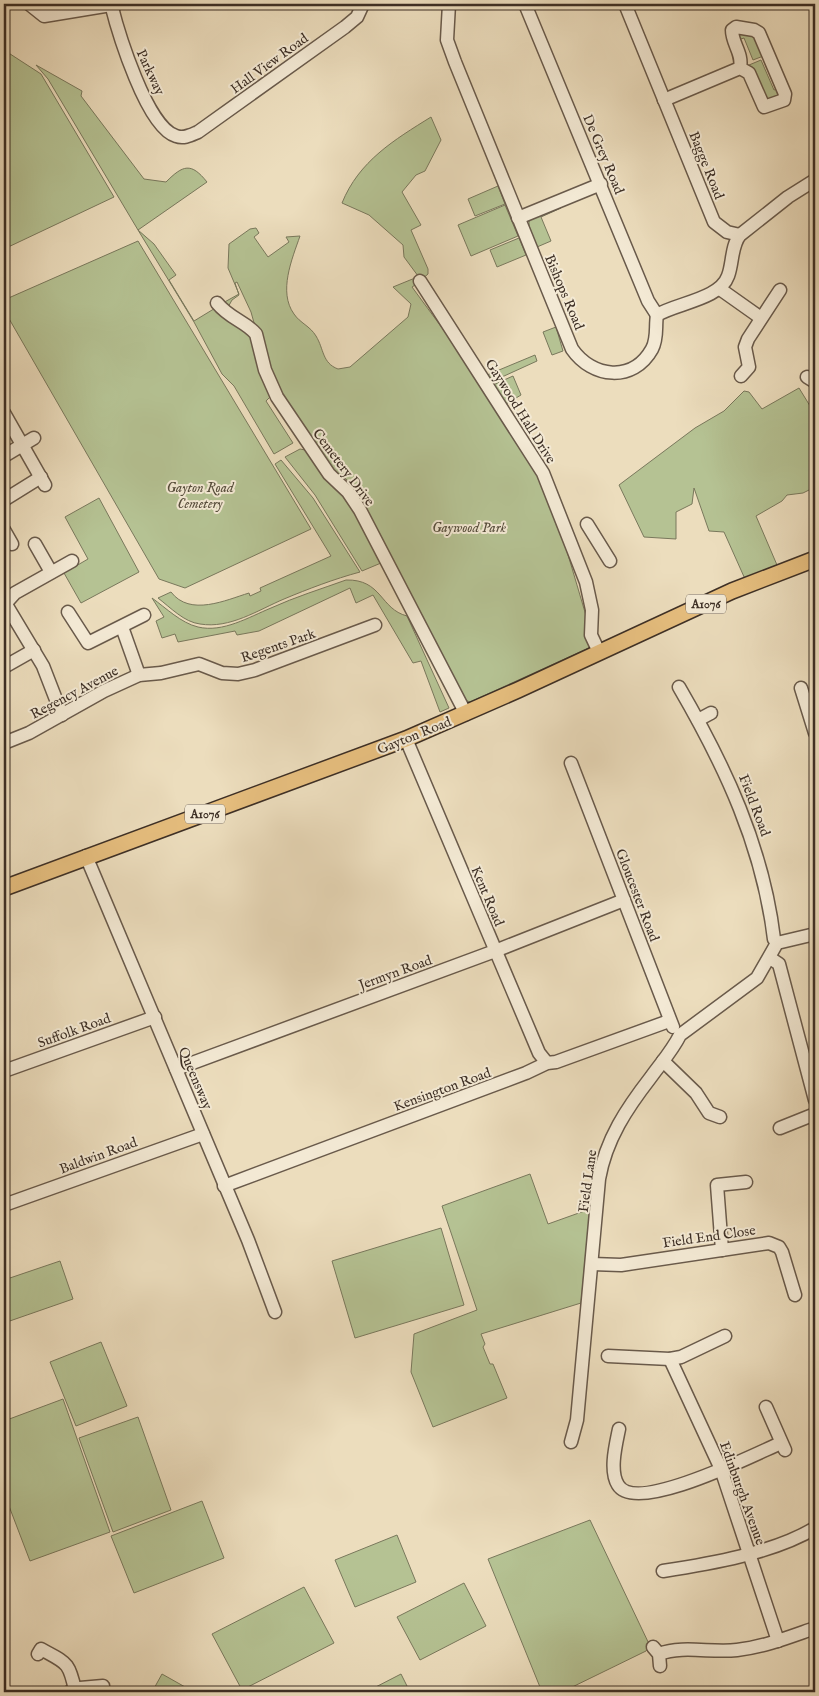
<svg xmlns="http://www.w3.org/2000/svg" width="819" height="1696" viewBox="0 0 819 1696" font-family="'IM FELL English',serif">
<rect width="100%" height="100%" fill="#ecddbd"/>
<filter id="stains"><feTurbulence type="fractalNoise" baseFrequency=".004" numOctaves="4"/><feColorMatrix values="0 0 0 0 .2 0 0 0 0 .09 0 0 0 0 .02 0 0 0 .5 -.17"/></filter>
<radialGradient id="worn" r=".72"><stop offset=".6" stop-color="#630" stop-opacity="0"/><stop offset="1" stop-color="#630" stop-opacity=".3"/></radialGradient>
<g fill="#b5c293" stroke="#79785c">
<path d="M 737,33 L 754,34 L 766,55 L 753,60 L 744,38 L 741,39 Z"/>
<path d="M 4,50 L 41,74 L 114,197 L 4,249 Z"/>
<path d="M 761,60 L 774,90 L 777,89 L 782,96 L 767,104 L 749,65 Z"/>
<path d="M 36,65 L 82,91 L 81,96 L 144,179 L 166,182 C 183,165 191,162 207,182 L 138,230 L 48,79 Z"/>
<path d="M 431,117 L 441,140 L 425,171 L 416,175 L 402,192 L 421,225 L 411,230 L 428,269 L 428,274 L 421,280 L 404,257 L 403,245 L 369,215 L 342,203 C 359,161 394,140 431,117 Z"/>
<path d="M 498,186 L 505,204 L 475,216 L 468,199 Z"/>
<path d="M 559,203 L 561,208 L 541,217 L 551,241 L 537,247 L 529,226 L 529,221 Z"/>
<path d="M 505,205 L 518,236 L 471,256 L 458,225 Z"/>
<path d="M 256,228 L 259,233 L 254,237 L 268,257 L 289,242 L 286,237 L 300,236 C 292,259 278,292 294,314 C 300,323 310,326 316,336 C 324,349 322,363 338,369 L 350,367 L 408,317 L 411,304 L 393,287 L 415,278 L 418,283 L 412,287 L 495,400 L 551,497 L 587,619 L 591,647 L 470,702 L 465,700 L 363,511 L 352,485 L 343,476 L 338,479 L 271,384 L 251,312 L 237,282 L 235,283 L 239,295 L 232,300 L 227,309 L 221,304 L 239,294 L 228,268 L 229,244 L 250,229 Z"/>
<path d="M 138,230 L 154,244 L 176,275 L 169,280 L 194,321 L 217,307 L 252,332 L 273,394 L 266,401 L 293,443 L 274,454 L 234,386 L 222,374 L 194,322 Z"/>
<path d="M 519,238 L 526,255 L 497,267 L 490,250 Z"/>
<path d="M 138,241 L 311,529 L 185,588 L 159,579 L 4,310 L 4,300 Z"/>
<path d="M 556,327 L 563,351 L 552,355 L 543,332 Z"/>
<path d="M 535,355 L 537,361 L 491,382 L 487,375 Z"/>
<path d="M 513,376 L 521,395 L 506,404 L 493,385 Z"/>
<path d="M 799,388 L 815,414 L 815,487 L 803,493 L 787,495 L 782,501 L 756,516 L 777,565 L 745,579 L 724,532 L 709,531 L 694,488 L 692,504 L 676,512 L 676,539 L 644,537 L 619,485 L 695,428 L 724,411 L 744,391 L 749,392 L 762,409 Z"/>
<path d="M 300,449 L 305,450 L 344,493 L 381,563 L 362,571 L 315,495 L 285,457 Z"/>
<path d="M 281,460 L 313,498 L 360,572 C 334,579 308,589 284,599 C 258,610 230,629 200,624 C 184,622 171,608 158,598 L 171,592 C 190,617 226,600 249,593 L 250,596 L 261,591 L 260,588 L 331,556 L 275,464 Z"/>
<path d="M 99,498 L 139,572 L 81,603 L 64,573 L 88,559 L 65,517 Z"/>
<path d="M 346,580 C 382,579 380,609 407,616 L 449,708 L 440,712 L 421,661 L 413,663 L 373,595 L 356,603 L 350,588 L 259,631 L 237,635 L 235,631 L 178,642 L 175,634 L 162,638 L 156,621 L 164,617 L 152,598 C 166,608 181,623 198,627 C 223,633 249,617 271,608 C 295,597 321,589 346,580 Z"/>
<path d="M 530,1174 L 548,1224 L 590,1209 L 581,1303 L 481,1334 L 485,1344 L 483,1347 L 490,1364 L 493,1364 L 507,1398 L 433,1427 L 411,1372 L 414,1334 L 477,1310 L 442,1206 Z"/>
<path d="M 441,1228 L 464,1305 L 355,1338 L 332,1261 Z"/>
<path d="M 60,1261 L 73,1299 L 4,1323 L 4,1280 Z"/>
<path d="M 101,1342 L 127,1406 L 76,1426 L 50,1362 Z"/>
<path d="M 63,1399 L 110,1532 L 30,1561 L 4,1493 L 4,1421 Z"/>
<path d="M 138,1417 L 171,1510 L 113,1532 L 79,1438 Z"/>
<path d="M 202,1501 L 224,1558 L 134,1593 L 111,1536 Z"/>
<path d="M 590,1520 L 650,1646 L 646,1651 L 562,1692 L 542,1692 L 488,1559 Z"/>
<path d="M 397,1535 L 416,1582 L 355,1607 L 335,1560 Z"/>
<path d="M 464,1583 L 486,1626 L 420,1660 L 397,1617 Z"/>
<path d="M 304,1587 L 334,1643 L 242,1690 L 212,1634 Z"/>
<path d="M 162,1674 L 194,1692 L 152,1692 Z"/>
<path d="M 401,1674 L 410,1692 L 366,1692 Z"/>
</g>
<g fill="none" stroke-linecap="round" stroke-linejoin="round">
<path stroke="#74837b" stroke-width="2.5" d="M 786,1692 L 815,1688"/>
<g stroke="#695a4b" stroke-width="15">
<g id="minor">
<path d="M 29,4 L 44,16 L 117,4"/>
<path d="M 111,4 C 118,32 147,128 176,136 C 184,139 191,135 198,132 L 345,27 L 357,17 L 363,4"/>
<path d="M 449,4 L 447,40 L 455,62 L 572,349 C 592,378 633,383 652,349 C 658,338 655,326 657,315 C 677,303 720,299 728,276 C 733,263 731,246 740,235 L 788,197 L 815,180"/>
<path d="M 525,4 L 648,301 L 657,315"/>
<path d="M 625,4 L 714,222 L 727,232 L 740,235"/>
<path d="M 664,100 L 740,68 L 749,73 L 764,107 L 784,100 L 785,94 L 759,33 L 754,30 L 736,27 L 732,30 C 732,44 743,53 740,68"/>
<path d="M 518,218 L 601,184"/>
<path d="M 420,281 L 543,473 L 586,582 L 592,610 L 591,635 L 599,652"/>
<path d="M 720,289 L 761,318"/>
<path d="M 217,303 C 230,319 245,321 256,334 L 265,370 L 277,397 L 329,474 L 348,492 L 360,510 L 466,714"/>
<path d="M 741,376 L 749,367 L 745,347 L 748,339 L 780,290"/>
<path d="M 807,377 L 815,382"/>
<path d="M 4,413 L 45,485"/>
<path d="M 4,456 L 34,438"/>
<path d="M 4,500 L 41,477"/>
<path d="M 587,524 L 610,561"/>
<path d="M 4,530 L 12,544"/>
<path d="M 35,544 L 51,572"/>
<path d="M 4,601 L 43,666 L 62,715"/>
<path d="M 6,603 L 15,593 L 72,561"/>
<path d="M 68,612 L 88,643 L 144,615"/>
<path d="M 122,627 L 139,675"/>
<path d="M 4,667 L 34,650"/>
<path d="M 679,687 C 725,766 763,847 774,939 L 777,943"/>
<path d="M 801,688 L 815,733"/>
<path d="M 698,720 L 711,713"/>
<path d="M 406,739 L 539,1053 L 547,1063"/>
<path d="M 4,743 L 29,733 L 104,691 L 139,675 L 161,673 L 199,664 L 222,673 L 238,674 L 255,670 L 375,625"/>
<path d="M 571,763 L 673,1027"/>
<path d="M 86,856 L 248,1240 L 275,1312"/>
<path d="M 770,958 L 779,964 L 815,1100"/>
<path d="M 663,1061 L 696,1093 L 709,1113 L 720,1117"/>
<path d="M 176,1069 L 495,951 L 624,900"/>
<path d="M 4,1071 L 155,1017"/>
<path d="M 780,1128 L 815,1114"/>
<path d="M 224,1186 L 526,1073 L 547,1063 L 556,1062 L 669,1021"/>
<path d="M 4,1205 L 203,1134"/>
<path d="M 722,1250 L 717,1185 L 746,1182"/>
<path d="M 592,1264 L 621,1265 L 769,1243 L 779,1247 L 782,1252 L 795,1295"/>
<path d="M 608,1356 L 670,1359 L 681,1357 L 725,1336"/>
<path d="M 670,1359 L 721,1469 L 778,1641"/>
<path d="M 766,1407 L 785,1450"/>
<path d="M 619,1429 C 616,1444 609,1471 618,1485 C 636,1515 755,1454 781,1443"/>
<path d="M 571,1442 L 577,1420 L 599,1179 C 606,1139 627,1108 651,1077 C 661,1063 672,1051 680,1035 L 757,978 L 777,943 L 815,934"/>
<path d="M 663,1571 C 709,1564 774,1553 815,1528"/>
<path d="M 653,1647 L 659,1654 L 660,1666"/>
<path d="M 38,1654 L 41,1649 C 66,1663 69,1661 75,1690"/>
<path d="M 659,1654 C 683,1645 711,1653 737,1650 C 764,1647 789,1637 815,1628"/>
<path d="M 69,1692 L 80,1688 L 103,1686"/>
</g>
</g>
<g stroke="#3d2f25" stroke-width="18">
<path id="major" d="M 4,888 L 406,739 L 518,690 L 732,591 L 815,559"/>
</g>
<use href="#minor" stroke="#f3e9d4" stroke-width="12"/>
<use href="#major" stroke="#e6be7e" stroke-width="15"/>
</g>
<g text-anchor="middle" stroke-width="4" stroke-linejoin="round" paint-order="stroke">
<g fill="#f3e9d4" stroke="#74675a" stroke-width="1">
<rect x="686" y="594.5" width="40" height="19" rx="4"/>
<rect x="185" y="804.5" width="40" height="19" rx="4"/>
</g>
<g font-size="12" font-weight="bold" fill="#3d2f25">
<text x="706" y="608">A1076</text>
<text x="205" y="818">A1076</text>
</g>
<g font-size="14" fill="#3d2f25" stroke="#f3e9d4">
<text transform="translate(269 63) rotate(-36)" y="5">Hall View Road</text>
<text transform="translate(151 72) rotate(65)" y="5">Parkway</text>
<text transform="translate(604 154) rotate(67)" y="5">De Grey Road</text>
<text transform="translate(707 165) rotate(68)" y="5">Bagge Road</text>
<text transform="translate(565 292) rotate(67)" y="5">Bishops Road</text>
<text transform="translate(521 411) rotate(58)" y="5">Gaywood Hall Drive</text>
<text transform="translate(344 467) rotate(53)" y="5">Cemetery Drive</text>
<text transform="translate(278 645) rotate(-19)" y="5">Regents Park</text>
<text transform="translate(74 692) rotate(-28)" y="5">Regency Avenue</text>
<text transform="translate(414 735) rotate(-22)" y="5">Gayton Road</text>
<text transform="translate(755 805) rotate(69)" y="5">Field Road</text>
<text transform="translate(638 895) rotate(69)" y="5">Gloucester Road</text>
<text transform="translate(488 896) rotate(67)" y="5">Kent Road</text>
<text transform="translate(395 972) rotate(-20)" y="5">Jermyn Road</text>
<text transform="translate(74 1030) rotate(-20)" y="5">Suffolk Road</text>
<text transform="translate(196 1078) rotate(67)" y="5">Queensway</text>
<text transform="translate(442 1089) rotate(-20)" y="5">Kensington Road</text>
<text transform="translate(98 1155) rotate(-20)" y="5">Baldwin Road</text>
<text transform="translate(587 1181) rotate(-82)" y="5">Field Lane</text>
<text transform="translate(709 1236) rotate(-8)" y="5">Field End Close</text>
<text transform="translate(743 1493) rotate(70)" y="5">Edinburgh Avenue</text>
</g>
<g font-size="14" font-style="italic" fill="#554c3b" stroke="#f3e9d4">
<text x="200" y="492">Gayton Road<tspan x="200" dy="16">Cemetery</tspan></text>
<text x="469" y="532">Gaywood Park</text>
</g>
</g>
<rect width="819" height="1696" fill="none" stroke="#ecddbd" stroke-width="20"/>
<rect x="5" y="5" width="809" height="1686" fill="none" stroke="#3d2f25" stroke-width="2.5"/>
<rect x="10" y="10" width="799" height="1676" fill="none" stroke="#3d2f25"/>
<rect width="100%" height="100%" filter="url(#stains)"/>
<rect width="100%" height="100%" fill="url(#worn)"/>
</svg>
